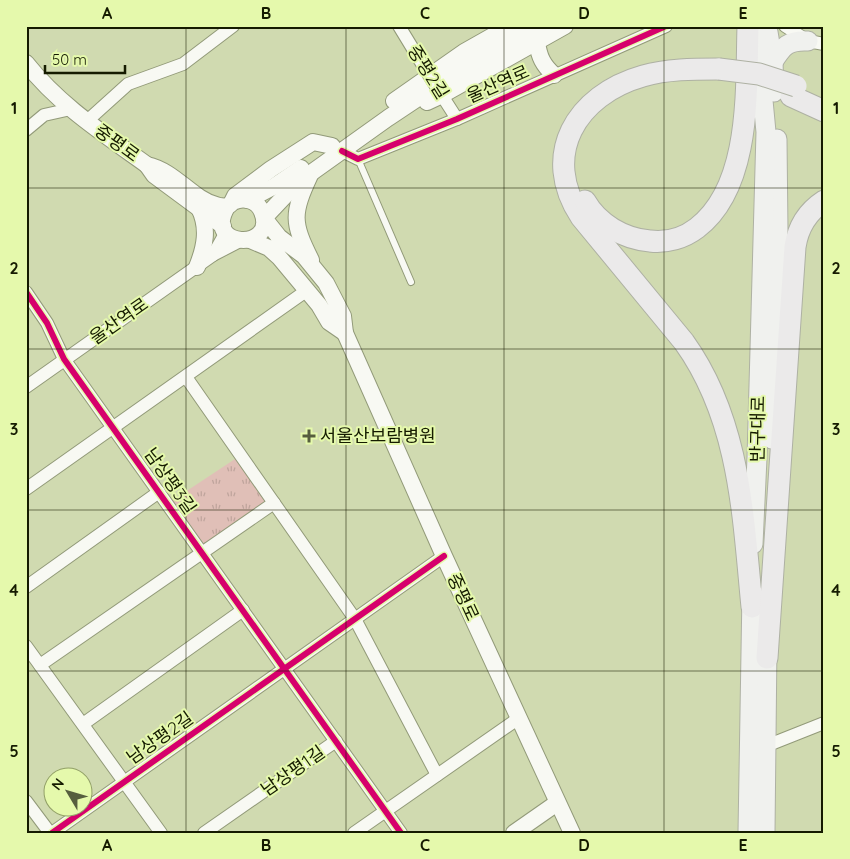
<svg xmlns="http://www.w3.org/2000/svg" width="850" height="859" viewBox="0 0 850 859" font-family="Quicksand,'Noto Sans KR',sans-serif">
<defs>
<pattern id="grass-tufts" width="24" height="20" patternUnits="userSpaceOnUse" patternTransform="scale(1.25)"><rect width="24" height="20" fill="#e0bfb7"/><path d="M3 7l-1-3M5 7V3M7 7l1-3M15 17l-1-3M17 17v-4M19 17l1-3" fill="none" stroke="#bfa49c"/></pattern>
</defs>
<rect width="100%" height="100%" fill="#d0dab0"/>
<path fill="url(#grass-tufts)" d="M 238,457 L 269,501 L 203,548 L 170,502 Z"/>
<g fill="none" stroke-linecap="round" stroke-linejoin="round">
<g stroke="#929a79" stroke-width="8">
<path id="lane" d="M 358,159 L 411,282"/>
</g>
<g stroke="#929a79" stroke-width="14">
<g id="street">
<path d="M 399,26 L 427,72"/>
<path d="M 785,26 L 808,41 L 824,44"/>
<path d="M 441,94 L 457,119"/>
<path d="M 87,121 L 128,84 L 183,64 L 233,26"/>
<path d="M 26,130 L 44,115 L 71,109"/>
<path d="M 342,151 L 358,159 L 457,119 L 666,26"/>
<path d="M 226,232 L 213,255 L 240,241"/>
<path d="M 26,292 L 47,323 L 64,359 L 401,833"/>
<path d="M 186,377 L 355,619 L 437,775"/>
<path d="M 26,387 L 213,255"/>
<path d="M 26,489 L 306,291"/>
<path d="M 26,587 L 159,492"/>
<path d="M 26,646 L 161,833"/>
<path d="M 40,665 L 274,503"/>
<path d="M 83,724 L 243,610"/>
<path d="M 766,746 L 824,723"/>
<path d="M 26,801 L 50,833"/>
<path d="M 52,833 L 444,556"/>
<path d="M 204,833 L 336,741"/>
<path d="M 354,833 L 519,718"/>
</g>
</g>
<g stroke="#929a79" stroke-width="18">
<g id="secondary">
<path d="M 537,42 C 539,57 543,65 554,75"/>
<path d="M 26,63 C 59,105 104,134 147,165"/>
<path d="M 394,101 L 464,52 L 510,26"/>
<path d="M 427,102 L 442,95 L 565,26"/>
<path d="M 310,175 C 292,214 292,222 311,260"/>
<path d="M 248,200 L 273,187 L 301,168"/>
<path d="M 232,202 L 235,196 L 271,169 L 313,142 L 332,146"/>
<path d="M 223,226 L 154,175 L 147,165 C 175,171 192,199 216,205 C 218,206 225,207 227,206 C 230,206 231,203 233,202 C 244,196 258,201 262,212 C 278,251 202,249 227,207"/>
<path d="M 250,240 L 269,248 L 279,257 L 319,305 L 329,322 L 345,333 L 343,316 L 326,283 L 304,256 L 279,237 L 264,218 L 297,183 L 388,118 L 460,70 L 537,26"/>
<path d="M 197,267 C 205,247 209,228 199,208"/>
<path d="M 345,333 L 444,556 L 572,833"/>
<path d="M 514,833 L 557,803"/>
</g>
</g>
<g stroke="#aeb1a3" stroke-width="21">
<g id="primary">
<path d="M 768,32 L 773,62 L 774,92"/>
<path d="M 773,62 C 783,46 788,40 808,41"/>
<path d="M 772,439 L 778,231 L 777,139"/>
<path d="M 753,544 L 757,458 L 766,132 L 758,48 L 754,26"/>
<path d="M 748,833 L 752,592"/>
<path d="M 765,833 L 767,644"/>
</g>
</g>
<g stroke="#aeb1a3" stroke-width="23">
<g id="highway">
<path d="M 719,69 C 693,69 667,69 643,76 C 576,95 540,155 581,217 L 684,342 C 740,420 743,515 752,607"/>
<path d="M 791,96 L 824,111"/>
<path d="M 585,201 C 598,224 624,239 650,241 C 667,243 684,238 697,228 C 752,186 746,88 748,26"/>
<path d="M 767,658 L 795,247 C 798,227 807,212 824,201"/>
</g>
</g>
<use href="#lane" stroke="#f8f9f3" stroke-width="6"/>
<use href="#street" stroke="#f8f9f3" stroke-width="12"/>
<use href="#secondary" stroke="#f8f9f3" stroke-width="16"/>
<use href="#primary" stroke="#f0f1ee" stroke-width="19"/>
<use href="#highway" stroke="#ebeaea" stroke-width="21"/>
<g stroke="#929a79" stroke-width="14" stroke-linecap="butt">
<path id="street-bridge" d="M 427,72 L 441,94"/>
</g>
<g stroke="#aeb1a3" stroke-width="23" stroke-linecap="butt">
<path id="highway-bridge" d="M 719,69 L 759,74 L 796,86"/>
</g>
<use href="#street-bridge" stroke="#f8f9f3" stroke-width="12"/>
<use href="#highway-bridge" stroke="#ebeaea" stroke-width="21"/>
<g stroke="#e5f9ac" stroke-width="9">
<g id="cycleway">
<path d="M 342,151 L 358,159 L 457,119 L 666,26"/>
<path d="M 26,292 L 47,323 L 64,359 L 401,833"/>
<path d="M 52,833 L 444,556"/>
</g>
</g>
<use href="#cycleway" stroke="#d6006c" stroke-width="6"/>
</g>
<path fill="none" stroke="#151b00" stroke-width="1" stroke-opacity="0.55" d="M 186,26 L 186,833M 346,26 L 346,833M 504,26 L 504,833M 664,26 L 664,833M 26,188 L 824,188M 26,349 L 824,349M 26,510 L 824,510M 26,671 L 824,671"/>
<path fill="#565e3e" stroke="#e5f9ac" stroke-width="2" d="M306.5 428.5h5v5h5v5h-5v5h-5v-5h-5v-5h5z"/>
<g text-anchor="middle" stroke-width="4" stroke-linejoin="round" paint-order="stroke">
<g font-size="18" fill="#151b00" stroke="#e5f9ac">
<text transform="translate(428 72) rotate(58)" y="6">중평2길</text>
<text transform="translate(498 84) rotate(-24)" y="6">울산역로</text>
<text transform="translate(117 143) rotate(36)" y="6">중평로</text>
<text transform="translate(119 321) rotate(-35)" y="6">울산역로</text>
<text transform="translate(758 429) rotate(-89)" y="6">반구대로</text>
<text transform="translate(170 481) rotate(55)" y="6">남상평3길</text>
<text transform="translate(463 597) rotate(65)" y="6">중평로</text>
<text transform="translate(160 738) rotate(-35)" y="6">남상평2길</text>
<text transform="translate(293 771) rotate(-35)" y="6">남상평1길</text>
</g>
<g font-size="18" fill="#151b00" stroke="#e5f9ac" text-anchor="start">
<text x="320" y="442">서울산보람병원</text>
</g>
</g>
<rect width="850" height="859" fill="none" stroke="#e5f9ac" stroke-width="55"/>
<g transform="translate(68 792) rotate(308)"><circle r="24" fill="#e5f9ac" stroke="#92a067"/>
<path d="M0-4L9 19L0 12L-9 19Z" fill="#565e3e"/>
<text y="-8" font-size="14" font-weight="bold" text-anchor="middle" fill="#151b00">N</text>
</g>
<path d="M45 65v8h80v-8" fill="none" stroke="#151b00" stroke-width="2.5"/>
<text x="52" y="65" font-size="15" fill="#151b00" stroke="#e5f9ac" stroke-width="4" paint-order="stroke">50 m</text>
<rect x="28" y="28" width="794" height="804" fill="none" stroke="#151b00" stroke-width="2"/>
<g font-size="16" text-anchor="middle" font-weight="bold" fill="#151b00">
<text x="107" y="19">A</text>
<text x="266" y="19">B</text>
<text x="425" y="19">C</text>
<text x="584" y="19">D</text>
<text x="743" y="19">E</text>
<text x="14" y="114">1</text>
<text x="836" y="114">1</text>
<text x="14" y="274">2</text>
<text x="836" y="274">2</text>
<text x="14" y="435">3</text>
<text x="836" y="435">3</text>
<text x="14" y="596">4</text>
<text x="836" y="596">4</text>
<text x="14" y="757">5</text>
<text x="836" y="757">5</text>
<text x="107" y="851">A</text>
<text x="266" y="851">B</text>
<text x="425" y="851">C</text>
<text x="584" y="851">D</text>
<text x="743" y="851">E</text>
</g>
</svg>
